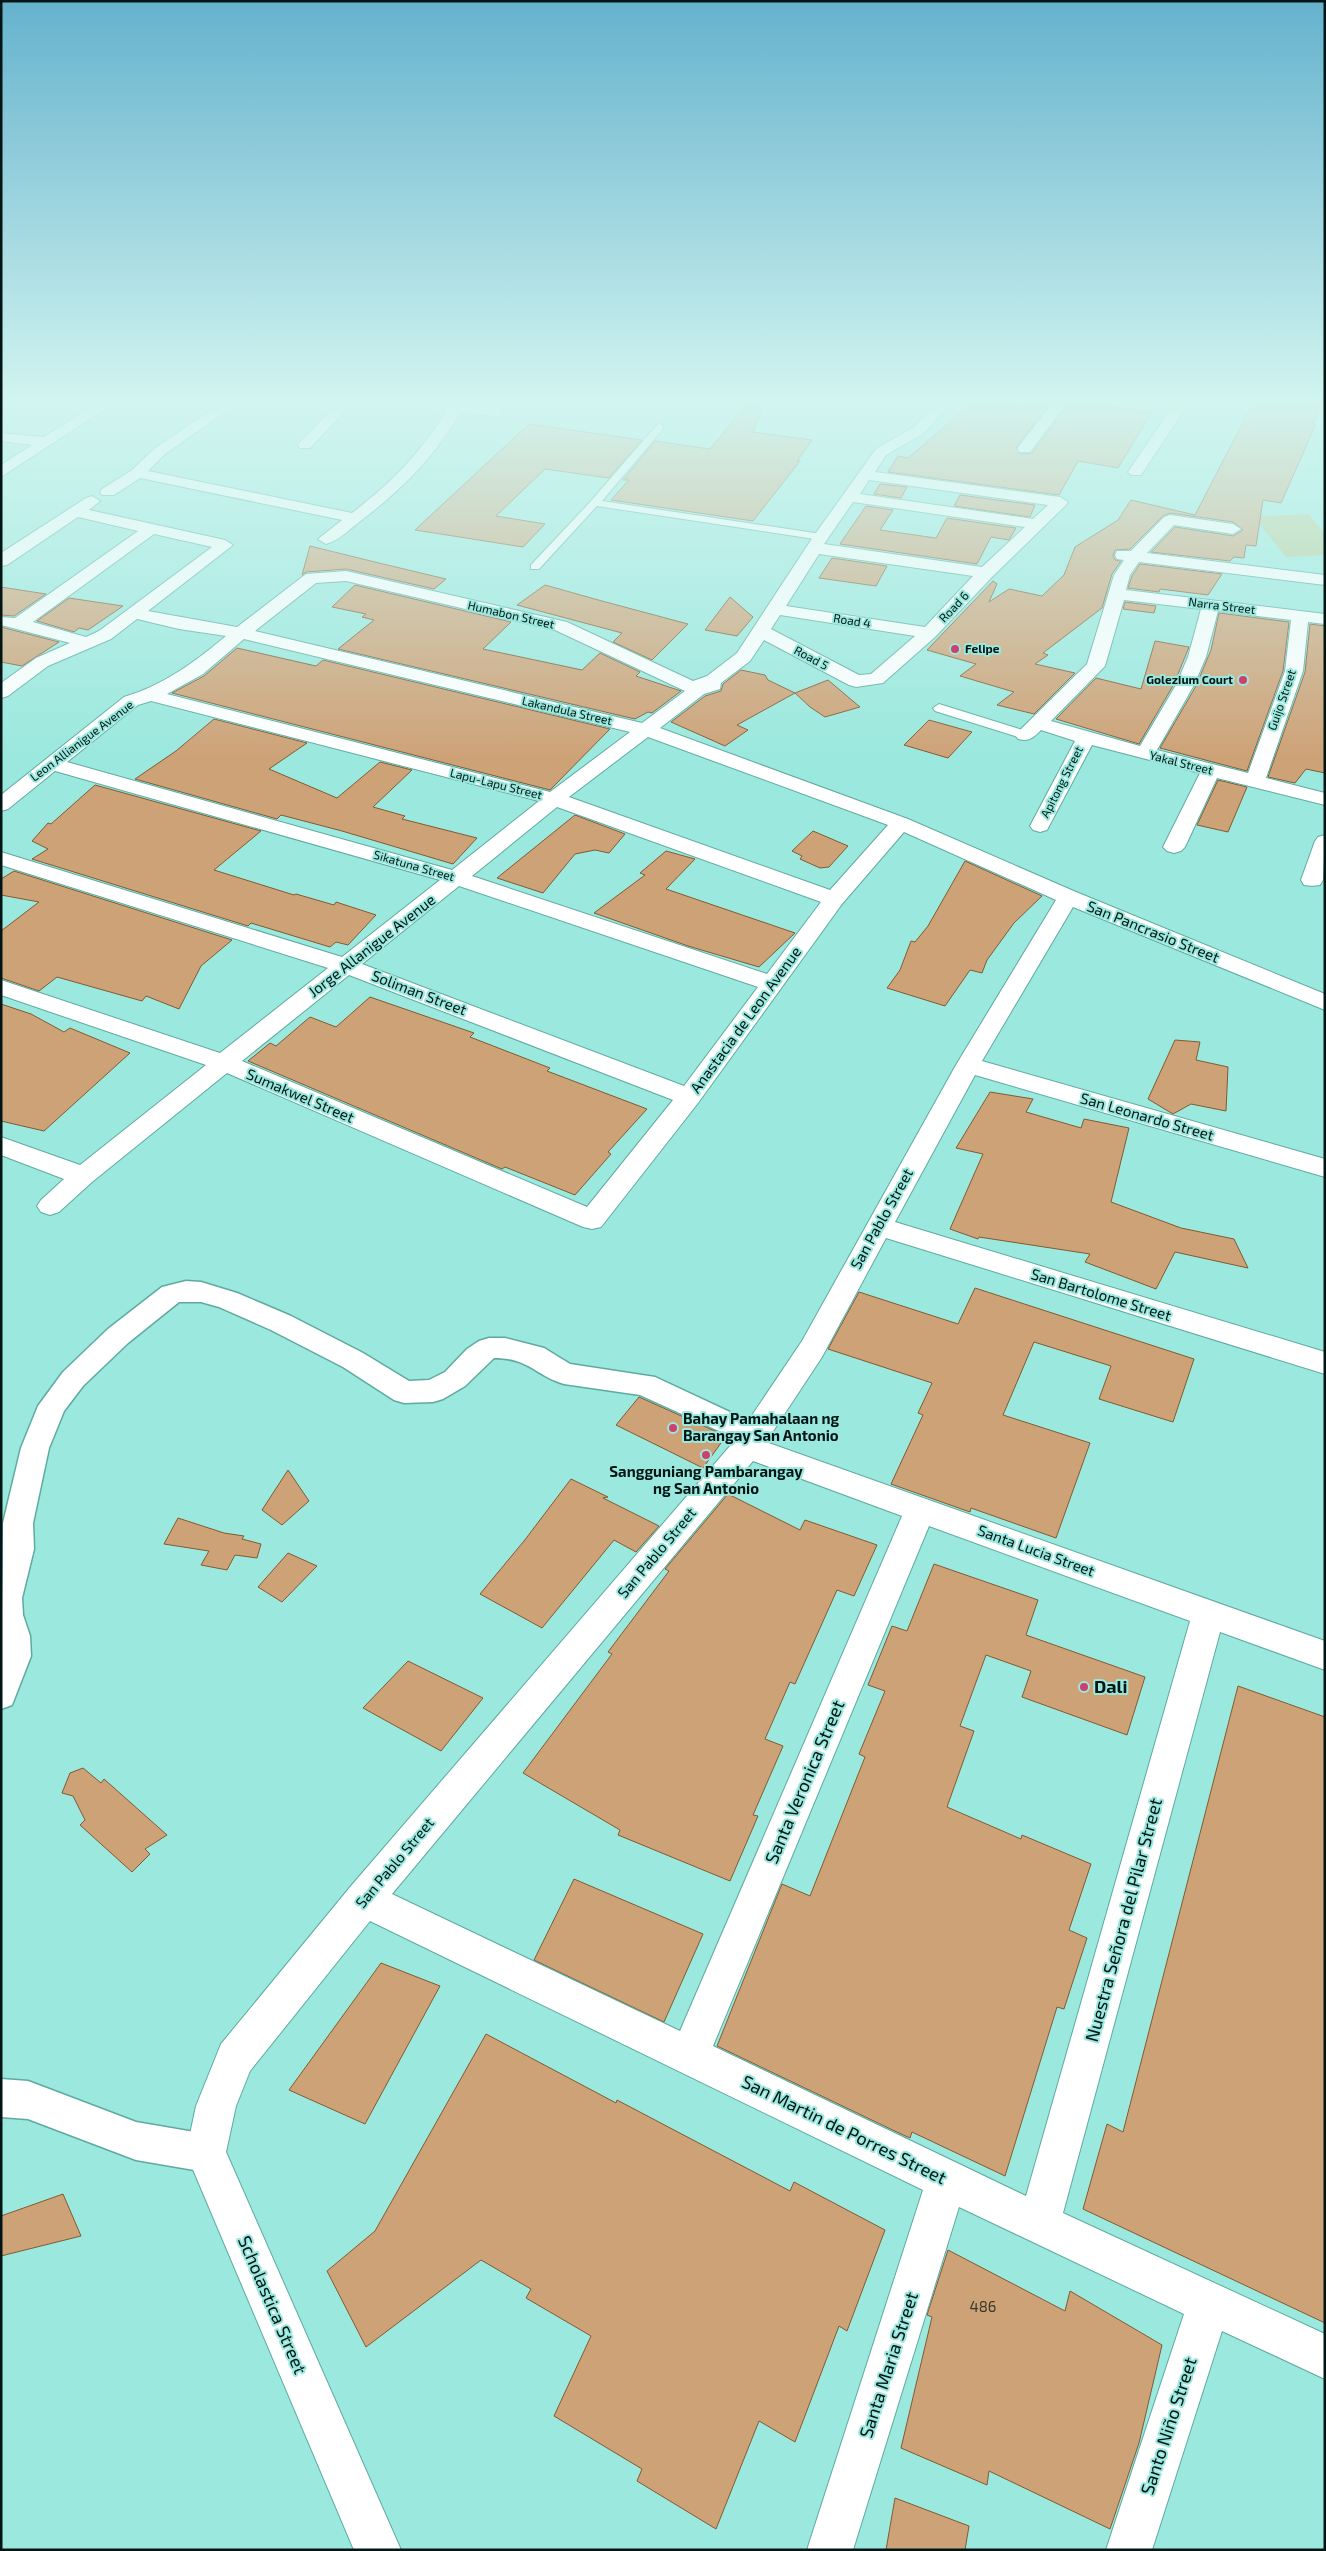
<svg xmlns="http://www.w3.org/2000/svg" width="1326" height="2551" viewBox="0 0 1326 2551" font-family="'Exo 2',sans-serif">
<rect width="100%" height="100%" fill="#9be8de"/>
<path fill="#b8cb98" d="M 1308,514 L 1325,534 L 1325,555 L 1286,557 L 1254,517 Z"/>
<g fill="#cea277" stroke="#825a31">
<path d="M 750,401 L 765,401 L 753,432 L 812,440 L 797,461 L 800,461 L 753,521 L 611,500 L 629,480 L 623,480 L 655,441 L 710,449 Z"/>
<path d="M 975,401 L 1052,401 L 1016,448 L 1020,454 L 1032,453 L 1070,401 L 1114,401 L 1110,406 L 1152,412 L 1118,468 L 1078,461 L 1059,495 L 888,472 L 898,456 L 908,458 Z"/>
<path d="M 1254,401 L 1324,401 L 1312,424 L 1316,424 L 1281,503 L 1263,500 L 1256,546 L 1246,545 L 1244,558 L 1234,557 L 1230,561 L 1151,552 L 1175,527 L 1233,536 L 1243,530 L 1233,522 L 1170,513 L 1163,516 L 1130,549 L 1115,550 L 1113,556 L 1115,560 L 1121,561 L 1112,574 L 1102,608 L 1043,653 L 1048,655 L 1035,664 L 1075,673 L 1034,714 L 997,705 L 1014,692 L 960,676 L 976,664 L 927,650 L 993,581 L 997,584 L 989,602 L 1009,589 L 1042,596 L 1064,575 L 1075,547 L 1118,520 L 1131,500 L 1195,515 Z"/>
<path d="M 529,424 L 642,440 L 609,478 L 545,469 L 496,516 L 545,524 L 523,547 L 415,530 Z"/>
<path d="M 880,484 L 907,487 L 901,498 L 874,494 Z"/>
<path d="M 960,495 L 1035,505 L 1030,517 L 954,506 Z"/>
<path d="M 866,506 L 893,510 L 880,530 L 936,538 L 947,518 L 1016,528 L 1009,540 L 991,537 L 977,564 L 840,544 Z"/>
<path d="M 310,546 L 379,563 L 446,579 L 434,589 L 346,569 L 306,572 L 302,575 Z"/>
<path d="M 832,558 L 887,566 L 876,586 L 819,578 Z"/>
<path d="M 1140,564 L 1222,574 L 1208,595 L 1160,589 L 1159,592 L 1128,588 L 1132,576 Z"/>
<path d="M 355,585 L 511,622 L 483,649 L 582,670 L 600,653 L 640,672 L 636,676 L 681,691 L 652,713 L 648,712 L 635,719 L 338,649 L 374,620 L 362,617 L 366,614 L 332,607 Z"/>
<path d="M 545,585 L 602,601 L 688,624 L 652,660 L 613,642 L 622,633 L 517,605 Z"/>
<path d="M 1,587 L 46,594 L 14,616 L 1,615 Z"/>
<path d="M 730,597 L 753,617 L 737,636 L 705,630 Z"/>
<path d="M 69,598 L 123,606 L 88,630 L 79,628 L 74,632 L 37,621 Z"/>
<path d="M 1125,602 L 1156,606 L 1154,613 L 1123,609 Z"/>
<path d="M 1219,613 L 1289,622 L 1283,671 L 1247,771 L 1160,748 L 1196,686 L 1211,650 Z"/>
<path d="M 1310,624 L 1325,626 L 1325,773 L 1306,769 L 1295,783 L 1268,777 L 1305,672 Z"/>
<path d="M 1,627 L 59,642 L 22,666 L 1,662 Z"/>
<path d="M 1155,641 L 1189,647 L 1174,684 L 1139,744 L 1056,719 L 1096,678 L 1141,689 Z"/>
<path d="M 237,648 L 316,666 L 323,660 L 610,729 L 550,790 L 172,693 L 204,676 Z"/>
<path d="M 741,670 L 765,675 L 768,680 L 795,693 L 737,725 L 748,730 L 725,746 L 671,722 L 705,696 L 721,691 L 723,684 Z"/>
<path d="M 828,680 L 860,707 L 825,717 L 810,707 L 795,693 Z"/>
<path d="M 214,719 L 307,743 L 269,769 L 337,798 L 380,762 L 412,770 L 373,807 L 405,816 L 402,819 L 477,838 L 453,864 L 342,831 L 281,815 L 277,819 L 135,779 L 176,751 Z"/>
<path d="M 929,720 L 972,732 L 948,758 L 904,745 Z"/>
<path d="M 1218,780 L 1247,787 L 1228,832 L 1197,825 Z"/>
<path d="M 95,785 L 261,831 L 214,870 L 294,895 L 296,894 L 334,905 L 336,902 L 376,915 L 348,945 L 336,942 L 330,947 L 251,923 L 248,926 L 32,859 L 48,849 L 32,841 L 48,823 L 51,824 Z"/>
<path d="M 575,815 L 625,834 L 609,853 L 595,850 L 575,854 L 543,893 L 497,878 Z"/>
<path d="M 813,831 L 848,846 L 829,867 L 820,868 L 800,859 L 802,856 L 792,851 Z"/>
<path d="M 666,851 L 695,859 L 666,889 L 795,933 L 759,967 L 688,946 L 594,913 L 645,875 L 640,873 Z"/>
<path d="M 965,861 L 1042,896 L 1014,923 L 987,960 L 982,973 L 970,970 L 945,1006 L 887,988 L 900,970 L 911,941 L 915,942 L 928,926 Z"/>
<path d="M 14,871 L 232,940 L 201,966 L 179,1009 L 146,996 L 142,1001 L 57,977 L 39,991 L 1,978 L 1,931 L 39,902 L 1,895 L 1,879 Z"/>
<path d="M 370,997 L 474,1033 L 470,1037 L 550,1068 L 547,1071 L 647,1109 L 608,1152 L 611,1154 L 575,1195 L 505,1167 L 502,1169 L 248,1061 L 270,1043 L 276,1046 L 310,1017 L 336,1027 Z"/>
<path d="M 1,1004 L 31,1014 L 64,1032 L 70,1028 L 130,1053 L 44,1131 L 1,1121 Z"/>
<path d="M 1175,1040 L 1200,1042 L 1196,1060 L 1228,1067 L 1226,1111 L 1191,1104 L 1173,1114 L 1148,1099 Z"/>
<path d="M 990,1092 L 1033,1099 L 1026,1112 L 1081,1128 L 1084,1119 L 1129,1128 L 1111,1202 L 1181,1228 L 1234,1239 L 1248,1268 L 1175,1252 L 1156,1289 L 1085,1262 L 1090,1254 L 979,1237 L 978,1239 L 950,1229 L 983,1154 L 956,1148 Z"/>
<path d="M 975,1288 L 1194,1359 L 1173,1422 L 1099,1399 L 1111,1366 L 1034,1342 L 1003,1415 L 1090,1443 L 1056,1538 L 971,1508 L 970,1512 L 891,1484 L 923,1415 L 918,1413 L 932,1383 L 828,1349 L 859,1292 L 958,1324 Z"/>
<path d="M 639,1397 L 726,1436 L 703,1468 L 616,1425 Z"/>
<path d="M 288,1470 L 309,1501 L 282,1525 L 262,1510 Z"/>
<path d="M 571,1479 L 608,1497 L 603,1498 L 659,1526 L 636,1552 L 614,1540 L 542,1628 L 480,1594 L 524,1541 Z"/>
<path d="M 728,1494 L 800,1530 L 805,1520 L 877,1545 L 854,1596 L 837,1590 L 795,1684 L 790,1682 L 765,1739 L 783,1746 L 753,1815 L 758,1816 L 730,1881 L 618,1835 L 620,1830 L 523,1773 L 612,1654 L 608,1652 L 669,1571 L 665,1569 Z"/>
<path d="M 178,1518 L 224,1533 L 244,1536 L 242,1539 L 261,1544 L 257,1558 L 235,1555 L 227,1570 L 201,1565 L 209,1551 L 164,1544 Z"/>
<path d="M 288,1553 L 317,1566 L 282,1602 L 258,1587 Z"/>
<path d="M 934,1564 L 1038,1600 L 1026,1635 L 1145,1677 L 1127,1735 L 1022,1697 L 1031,1671 L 986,1655 L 960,1726 L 974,1731 L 947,1807 L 1021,1839 L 1022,1835 L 1091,1864 L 1069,1930 L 1087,1938 L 1064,2009 L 1057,2007 L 1005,2176 L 912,2132 L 910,2138 L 901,2134 L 717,2046 L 782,1884 L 810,1896 L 865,1757 L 859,1754 L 885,1691 L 868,1685 L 892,1626 L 907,1631 Z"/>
<path d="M 408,1661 L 483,1698 L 441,1751 L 363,1708 Z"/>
<path d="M 1238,1686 L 1325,1717 L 1325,2323 L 1083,2209 L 1107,2124 L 1123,2132 Z"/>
<path d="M 83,1768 L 101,1783 L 104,1779 L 167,1835 L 145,1849 L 150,1854 L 132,1872 L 80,1825 L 85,1820 L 73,1796 L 62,1793 L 70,1773 Z"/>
<path d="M 574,1879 L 703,1934 L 664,2022 L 534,1960 Z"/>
<path d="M 381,1963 L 440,1986 L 365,2124 L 289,2090 Z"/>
<path d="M 486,2034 L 616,2103 L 617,2100 L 790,2191 L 794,2182 L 885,2230 L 847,2331 L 839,2326 L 795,2442 L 759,2421 L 716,2529 L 637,2481 L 642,2469 L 554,2416 L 591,2336 L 526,2298 L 531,2289 L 481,2260 L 366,2347 L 327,2271 L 375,2231 Z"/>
<path d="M 63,2194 L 81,2236 L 1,2256 L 1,2216 Z"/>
<path d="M 948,2250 L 1065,2311 L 1070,2291 L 1162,2345 L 1139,2443 L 1110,2529 L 989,2471 L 987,2485 L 901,2448 L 932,2317 L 927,2315 Z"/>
<path d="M 895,2498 L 969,2526 L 965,2550 L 886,2550 Z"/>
</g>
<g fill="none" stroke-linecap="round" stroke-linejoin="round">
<g stroke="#5eaaa0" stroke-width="2">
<g id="service">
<path d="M 660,424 L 663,425 L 663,429 L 602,501 L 821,534 L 826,537 L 821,540 L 597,506 L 539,569 L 531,569 L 531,565 L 591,501 L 657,425 Z"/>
<path d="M 939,704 L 1029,732 L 1031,735 L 1025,739 L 1021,738 L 935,711 L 933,708 Z"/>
</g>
</g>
<g stroke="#5eaaa0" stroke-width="3">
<g id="pedestrian">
<path d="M 186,1281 L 201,1282 L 237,1293 L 291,1316 L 363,1353 L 409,1381 L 429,1380 L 445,1372 L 467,1349 L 479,1341 L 489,1338 L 505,1338 L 544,1348 L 570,1364 L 655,1377 L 764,1428 L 768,1436 L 764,1444 L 754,1447 L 640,1395 L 564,1384 C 536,1376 529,1358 494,1358 L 465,1386 L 443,1399 L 433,1402 L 404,1403 L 394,1400 L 343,1367 L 271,1330 L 219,1307 L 201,1302 L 179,1302 L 128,1343 L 83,1386 L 64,1411 L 49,1448 L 33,1523 L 34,1549 L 22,1598 L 23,1615 L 30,1636 L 31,1656 L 12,1705 L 1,1709 L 3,1523 L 21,1448 L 38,1406 L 63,1372 L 108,1329 L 162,1287 Z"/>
<path d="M 1,2079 L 28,2081 L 136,2122 L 206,2134 L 220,2139 L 225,2153 L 220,2167 L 206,2172 L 136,2160 L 28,2119 L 1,2117 Z"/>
</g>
</g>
<g stroke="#5eaaa0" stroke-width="2">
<g id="minor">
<path d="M 101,401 L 117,401 L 1,477 L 1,465 L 32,445 L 1,441 L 1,433 L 44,437 Z"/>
<path d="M 225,401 L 241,401 L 165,454 L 148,471 L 352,513 C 390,484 421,453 446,411 L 383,405 L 378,404 L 376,401 L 424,401 L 500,408 L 507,412 L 500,416 L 460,413 C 432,460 401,490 358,523 C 349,530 338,541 326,544 L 318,539 L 342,520 L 140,478 L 114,495 L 102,495 L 100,492 L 102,489 L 132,470 L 155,448 Z"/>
<path d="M 340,401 L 355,401 L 310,448 L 300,448 L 298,445 L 300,442 Z"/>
<path d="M 939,401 L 953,401 L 924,433 L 886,455 L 875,472 L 1060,497 L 1068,502 L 1066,505 L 992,577 L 935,637 L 883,683 L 856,687 L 849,685 L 764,640 L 750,661 L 721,683 L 720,689 L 704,694 L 660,728 L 908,819 L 1076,892 L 1325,994 L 1325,1010 L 1073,907 L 982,1061 L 1325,1159 L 1325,1177 L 975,1075 L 895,1222 L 1325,1352 L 1325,1374 L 886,1238 L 822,1357 L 766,1442 L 1325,1641 L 1325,1670 L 1220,1632 L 1063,2213 L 1325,2334 L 1325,2379 L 1222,2331 L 1152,2550 L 1106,2550 L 1184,2314 L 959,2207 L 853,2550 L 807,2550 L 923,2190 L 370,1921 L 250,2071 L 236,2106 L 226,2152 L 401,2550 L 354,2550 L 186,2153 L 196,2106 L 221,2044 L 351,1886 L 736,1439 L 802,1341 L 956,1065 L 1056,900 L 904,832 L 842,904 L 698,1103 L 601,1227 L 592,1229 L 583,1227 L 227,1073 L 92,1182 L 59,1212 L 50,1215 L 41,1212 L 37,1206 L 41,1200 L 64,1179 L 1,1155 L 1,1137 L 80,1165 L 206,1065 L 1,995 L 1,980 L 220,1053 L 328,968 L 1,865 L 1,852 L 342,957 L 440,880 L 55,771 L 8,809 L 1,811 L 1,795 L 124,697 C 164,685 195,662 226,636 L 179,629 L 137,619 L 111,639 L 48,666 L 8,696 L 1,698 L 1,683 L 36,658 L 70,643 L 1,625 L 1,617 L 15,618 L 138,531 L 78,517 L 7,565 L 1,566 L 1,553 L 86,498 L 92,496 L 100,501 L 89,510 L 225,540 L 233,545 L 148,611 L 237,627 L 306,574 L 346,571 L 567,622 L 693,681 L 707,676 L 737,653 L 813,537 L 876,449 L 914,427 ZM 869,480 L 1048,505 L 1033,519 L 860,494 ZM 853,502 L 1025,527 L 982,567 L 824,544 ZM 154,534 L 212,547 L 99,631 L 86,637 L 33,622 ZM 819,554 L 973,576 L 925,627 L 786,606 ZM 346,581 L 555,630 L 685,691 L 642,723 L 255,631 L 316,583 ZM 780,615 L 915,636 L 871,674 L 859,675 L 771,629 ZM 244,639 L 630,732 L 550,792 L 167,694 L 203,674 ZM 151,701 L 539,801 L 452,870 L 67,762 L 138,705 ZM 648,737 L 888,825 L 830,890 L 569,797 ZM 557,807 L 821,902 L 767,974 L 472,876 ZM 459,886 L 758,987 L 684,1086 L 362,964 ZM 349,975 L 673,1100 L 587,1207 L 242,1061 ZM 753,1461 L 902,1516 L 680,2031 L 392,1894 ZM 929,1526 L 1190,1621 L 1026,2196 L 713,2046 Z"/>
<path d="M 1054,401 L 1068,401 L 1030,452 L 1020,452 L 1017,449 Z"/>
<path d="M 1176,401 L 1190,401 L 1141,475 L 1131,475 L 1128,472 Z"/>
<path d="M 1170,515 L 1233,524 L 1241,529 L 1233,534 L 1174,525 L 1147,553 L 1325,575 L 1325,585 L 1139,562 L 1130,575 L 1126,590 L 1325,614 L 1325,624 L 1308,622 L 1303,671 L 1266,778 L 1325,793 L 1325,805 L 1217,778 L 1185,847 L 1181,851 L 1174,853 L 1167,851 L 1163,847 L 1200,773 L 1092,745 L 1047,830 L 1040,832 L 1033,830 L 1030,826 L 1075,741 L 1041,730 C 1033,738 1029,742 1018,739 L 1015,735 L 1087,664 L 1114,575 L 1124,560 L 1117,559 L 1115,555 L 1117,551 L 1131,551 L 1164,517 ZM 1124,600 L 1201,609 L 1188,657 L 1176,685 L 1140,746 L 1051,721 L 1105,666 ZM 1218,611 L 1291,620 L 1285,671 L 1248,773 L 1157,750 L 1194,685 L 1206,657 Z"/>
<path d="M 1325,835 L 1323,880 L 1320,885 L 1312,886 L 1304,885 L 1301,880 L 1315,841 L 1318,837 Z"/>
</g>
</g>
<path stroke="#609790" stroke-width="2" stroke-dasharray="2.5 1" stroke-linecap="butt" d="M 993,414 L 1004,401"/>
<use href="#service" fill="#fff" fill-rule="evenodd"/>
<use href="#pedestrian" fill="#fff" fill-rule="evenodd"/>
<use href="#minor" fill="#fff" fill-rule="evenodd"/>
</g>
<linearGradient id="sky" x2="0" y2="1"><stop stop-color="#65b2cd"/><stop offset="0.53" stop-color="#d2f5f0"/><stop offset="1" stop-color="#d2f5f0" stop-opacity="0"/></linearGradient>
<rect width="1326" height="758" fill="url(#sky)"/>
<g fill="#cd406d" stroke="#9be8de" stroke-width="2">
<circle cx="955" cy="649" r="5"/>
<circle cx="1243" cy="680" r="5"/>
<circle cx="673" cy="1428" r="5"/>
<circle cx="706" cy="1455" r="5"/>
<circle cx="1084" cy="1687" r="5"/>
</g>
<g text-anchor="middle" stroke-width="4" stroke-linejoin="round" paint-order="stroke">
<g font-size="12" fill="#011614" stroke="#9be8de">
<text transform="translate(1222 606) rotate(7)" y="4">Narra Street</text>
<text transform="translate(954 607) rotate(-47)" y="4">Road 6</text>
<text transform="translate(511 615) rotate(13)" y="4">Humabon Street</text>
<text transform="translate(852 621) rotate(9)" y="4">Road 4</text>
<text transform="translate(811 658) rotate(28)" y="4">Road 5</text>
<text transform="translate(1282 700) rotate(-71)" y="4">Guijo Street</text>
<text transform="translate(567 711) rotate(13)" y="4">Lakandula Street</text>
<text transform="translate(82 741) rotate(-37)" y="4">Leon Allianigue Avenue</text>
<text transform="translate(1181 763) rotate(14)" y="4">Yakal Street</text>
<text transform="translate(1062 782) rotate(-63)" y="4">Apitong Street</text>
<text transform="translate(496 784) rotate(14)" y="4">Lapu-Lapu Street</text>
<text transform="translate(414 866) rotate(16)" y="4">Sikatuna Street</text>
</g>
<g font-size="12" font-weight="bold" fill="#011614" stroke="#9be8de" text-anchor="start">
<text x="965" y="653">Felipe</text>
<text x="1233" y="684" text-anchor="end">Golezium Court</text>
</g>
<g font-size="15" fill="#011614" stroke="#9be8de">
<text transform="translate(1153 932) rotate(22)" y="5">San Pancrasio Street</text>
<text transform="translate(372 946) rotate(-38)" y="5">Jorge Allanigue Avenue</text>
<text transform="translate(419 993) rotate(21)" y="5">Soliman Street</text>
<text transform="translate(746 1020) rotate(-54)" y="5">Anastacia de Leon Avenue</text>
<text transform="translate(300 1096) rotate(23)" y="5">Sumakwel Street</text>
<text transform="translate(1147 1117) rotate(16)" y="5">San Leonardo Street</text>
<text transform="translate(882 1219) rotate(-61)" y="5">San Pablo Street</text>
<text transform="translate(1101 1295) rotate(17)" y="5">San Bartolome Street</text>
<text transform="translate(1036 1551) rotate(20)" y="5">Santa Lucia Street</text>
<text transform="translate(657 1553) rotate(-50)" y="5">San Pablo Street</text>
<text transform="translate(395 1863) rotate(-50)" y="5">San Pablo Street</text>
</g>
<g font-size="15" font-weight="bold" fill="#011614" stroke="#9be8de" text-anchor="start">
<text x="683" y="1424">Bahay Pamahalaan ng<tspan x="683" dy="17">Barangay San Antonio</tspan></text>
<text x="706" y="1477" text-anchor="middle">Sangguniang Pambarangay<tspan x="706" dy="17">ng San Antonio</tspan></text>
</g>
<g font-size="15" fill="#34392d">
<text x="983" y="2312">486</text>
</g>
<g font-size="18" font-weight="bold" fill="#011614" stroke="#9be8de" text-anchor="start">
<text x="1094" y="1693">Dali</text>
</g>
<g font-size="18" fill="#011614" stroke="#9be8de">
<text transform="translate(805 1782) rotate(-67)" y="6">Santa Veronica Street</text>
<text transform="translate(1124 1920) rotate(-75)" y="6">Nuestra Señora del Pilar Street</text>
<text transform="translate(844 2130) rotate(26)" y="6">San Martin de Porres Street</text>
<text transform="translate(272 2305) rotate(67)" y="6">Scholastica Street</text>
<text transform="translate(889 2365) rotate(-72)" y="6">Santa Maria Street</text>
<text transform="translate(1169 2426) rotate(-72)" y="6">Santo Niño Street</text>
</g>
</g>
<rect width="1326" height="2551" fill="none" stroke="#011614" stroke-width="5"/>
</svg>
